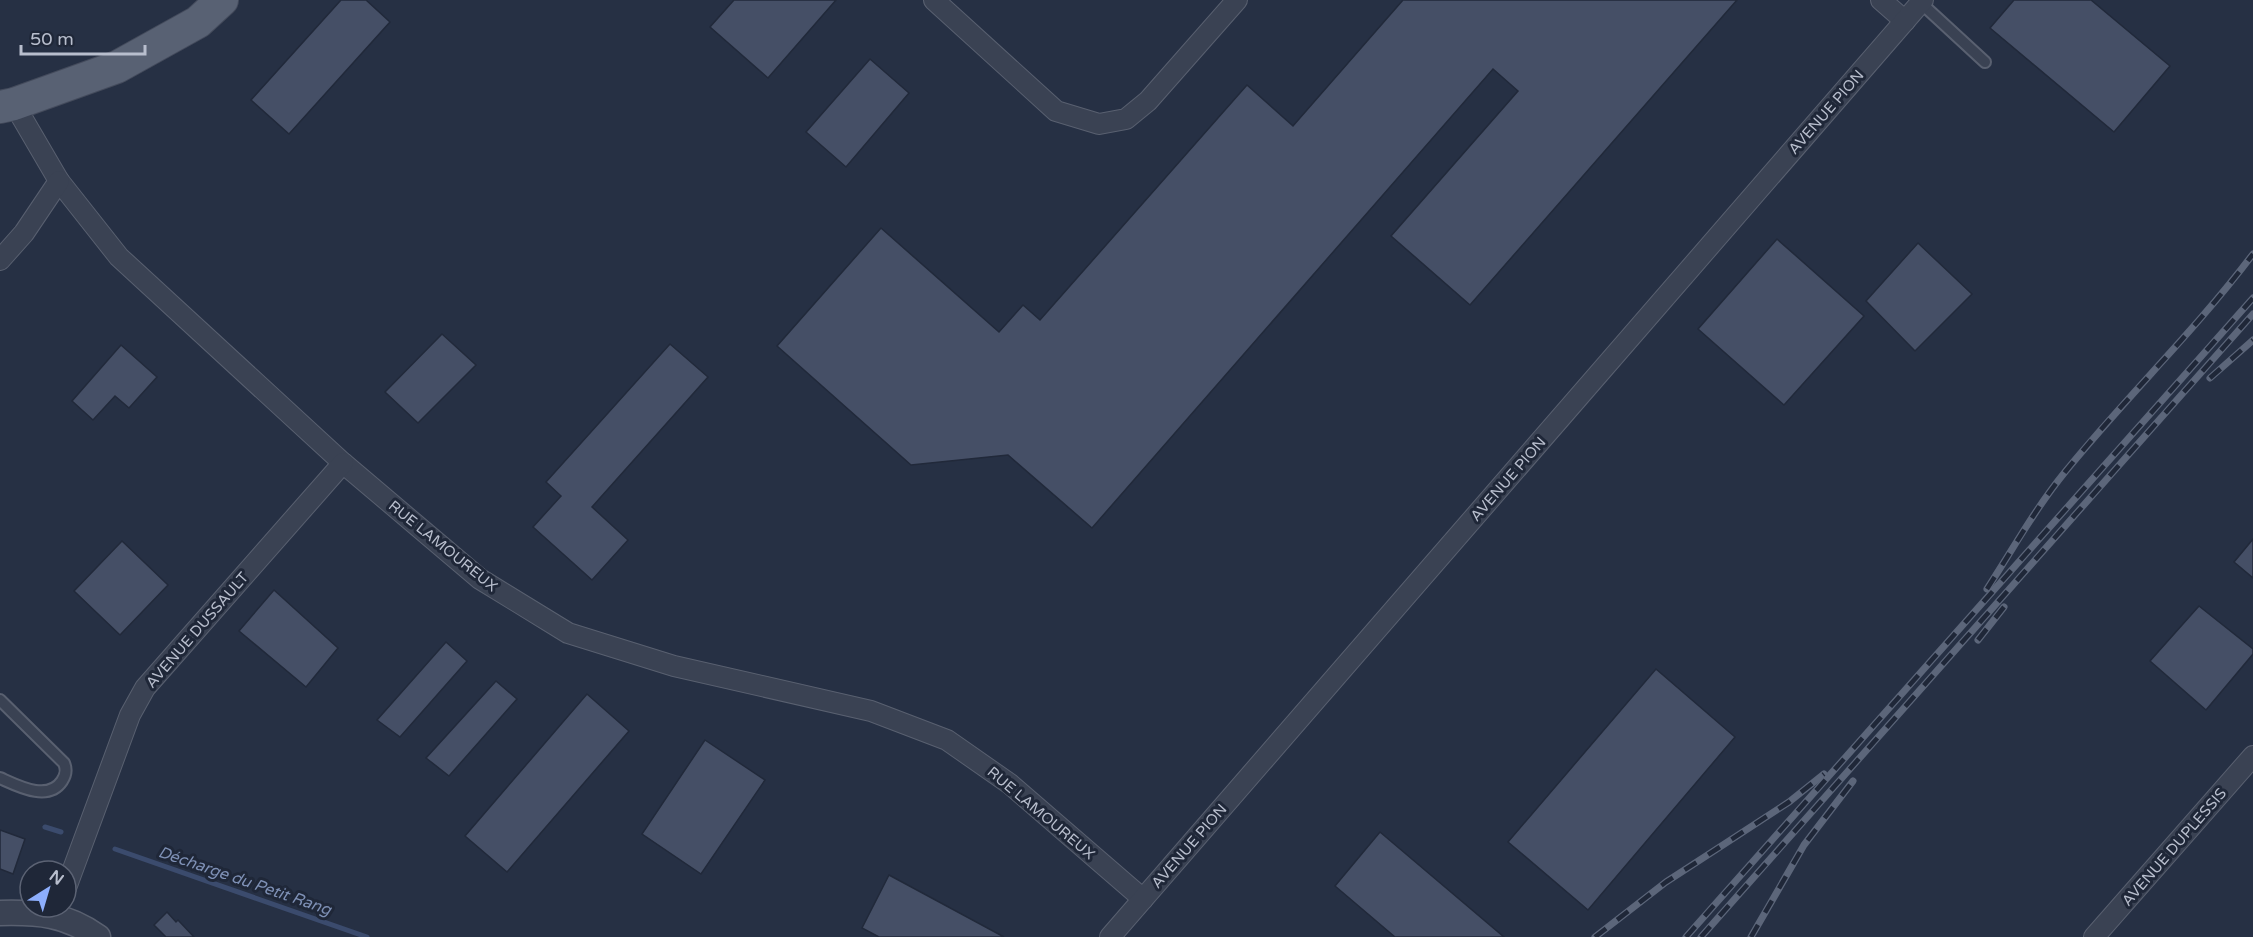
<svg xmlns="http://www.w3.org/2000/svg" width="2253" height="937" viewBox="0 0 2253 937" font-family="'Varela Round',sans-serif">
<rect width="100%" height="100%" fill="#263044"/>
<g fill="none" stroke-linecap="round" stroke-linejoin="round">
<g stroke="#3b4b6d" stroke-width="5">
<path d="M 45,827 L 61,832"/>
<path d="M 115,849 L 367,937"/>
</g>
</g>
<g fill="#454f66" stroke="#21293a" stroke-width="1.5">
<path d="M 341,0 L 366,0 L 390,22 L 289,134 L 251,100 Z"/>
<path d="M 734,0 L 836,0 L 768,78 L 710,27 Z"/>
<path d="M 1403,0 L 1737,0 L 1470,305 L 1391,236 L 1518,91 L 1493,69 L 1092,528 L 1008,455 L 911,465 L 777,346 L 881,228 L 999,332 L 1023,305 L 1040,320 L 1247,85 L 1293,126 Z"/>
<path d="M 2014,0 L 2091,0 L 2170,66 L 2114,132 L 1990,28 Z"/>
<path d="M 870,59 L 909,93 L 846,167 L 806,132 Z"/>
<path d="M 1777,239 L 1864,316 L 1784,405 L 1698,329 Z"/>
<path d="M 1918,243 L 1972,294 L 1915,351 L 1866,301 Z"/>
<path d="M 442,334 L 476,365 L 418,423 L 385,392 Z"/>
<path d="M 670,344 L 708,377 L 592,507 L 628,540 L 592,580 L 533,527 L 561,496 L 546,482 Z"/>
<path d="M 121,345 L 157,377 L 129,408 L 115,396 L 93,420 L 72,401 Z"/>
<path d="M 2253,539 L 2253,578 L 2234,562 Z"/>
<path d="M 122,541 L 168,585 L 120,635 L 74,591 Z"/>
<path d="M 274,590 L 338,648 L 306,687 L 239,631 Z"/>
<path d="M 2199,606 L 2253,649 L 2253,654 L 2206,710 L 2150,661 Z"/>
<path d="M 446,642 L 467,661 L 400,737 L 377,720 Z"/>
<path d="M 1656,669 L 1735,737 L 1588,910 L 1508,842 Z"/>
<path d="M 496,681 L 517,699 L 449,776 L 426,758 Z"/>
<path d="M 587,694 L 629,731 L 507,872 L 465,836 Z"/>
<path d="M 705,740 L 765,780 L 701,874 L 642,834 Z"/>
<path d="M 0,830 L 25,839 L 13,874 L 0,869 Z"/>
<path d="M 1380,832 L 1504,937 L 1395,937 L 1335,886 Z"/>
<path d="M 889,875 L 1004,937 L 879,937 L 862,928 Z"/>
<path d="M 167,912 L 176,922 L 178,920 L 194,937 L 166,937 L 154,925 Z"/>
</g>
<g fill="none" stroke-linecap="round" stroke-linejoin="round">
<g stroke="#596070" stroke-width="14">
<g id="service">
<path d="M 1921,3 L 1985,62"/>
<path d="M 0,700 L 64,763 C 67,770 66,775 62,781 C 48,802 18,786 0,778"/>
</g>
</g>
<g stroke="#596070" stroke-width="22">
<g id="minor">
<path d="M 934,0 L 1056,111 L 1099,124 L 1126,119 L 1148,101 L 1237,0"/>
<path d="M 1881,0 L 1905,21"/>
<path d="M 14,104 L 59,181 L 119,257 L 343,463 L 480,579 L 568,633 L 674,666 L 871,711 L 947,740 L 1010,784 L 1143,899"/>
<path d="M 0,260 L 24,233 L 59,181"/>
<path d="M 66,888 L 130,715 L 145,688 L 343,463"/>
<path d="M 1110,937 L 1923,0"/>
<path d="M 2094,937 L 2253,756"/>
</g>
</g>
<g stroke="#596070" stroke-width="27">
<path id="tertiary" d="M 0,913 C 38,912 66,914 98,937"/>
</g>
<g stroke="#444b5c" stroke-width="34">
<path id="primary" d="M 0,107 L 14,104 L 117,67 L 198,22 L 222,0"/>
</g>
<use href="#service" stroke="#3a4253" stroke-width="10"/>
<use href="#minor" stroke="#3a4253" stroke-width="20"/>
<use href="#tertiary" stroke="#3a4253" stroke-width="24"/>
<use href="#primary" stroke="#586173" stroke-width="32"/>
<g stroke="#5c667a" stroke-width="7">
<g id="rail">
<path d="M 2210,378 L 2253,340"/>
<path d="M 1987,589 C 2013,549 2035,509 2065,472 C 2126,397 2195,331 2253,254"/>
<path d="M 1978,640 L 2004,607"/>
<path d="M 1595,937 L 1666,882 L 1789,802 L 1824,774"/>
<path d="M 1686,937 L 2253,298"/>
<path d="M 1701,937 L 2253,314"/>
<path d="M 1751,937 L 1804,845 L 1853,781"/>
</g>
</g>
<use href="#rail" stroke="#1f2738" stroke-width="4.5" stroke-dasharray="14" stroke-linecap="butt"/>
</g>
<g text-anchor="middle" stroke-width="6" stroke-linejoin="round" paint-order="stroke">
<g font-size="15" fill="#b8becd" stroke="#1f2738">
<text transform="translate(1826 112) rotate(-49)" y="5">AVENUE PION</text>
<text transform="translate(1508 479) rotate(-49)" y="5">AVENUE PION</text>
<text transform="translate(443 546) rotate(39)" y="5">RUE LAMOUREUX</text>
<text transform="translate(197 630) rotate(-49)" y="5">AVENUE DUSSAULT</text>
<text transform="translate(1041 813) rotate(40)" y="5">RUE LAMOUREUX</text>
<text transform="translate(1189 846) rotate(-49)" y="5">AVENUE PION</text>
<text transform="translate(2174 847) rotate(-49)" y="5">AVENUE DUPLESSIS</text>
</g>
<g font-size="16" font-style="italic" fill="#7e90b5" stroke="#1f2738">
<text transform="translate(245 880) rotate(19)" y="6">Décharge du Petit Rang</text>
</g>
</g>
<g transform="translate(48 889) rotate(37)"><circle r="28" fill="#1f2738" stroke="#5c6374" stroke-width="1.5"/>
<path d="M0-4.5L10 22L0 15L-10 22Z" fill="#8daefc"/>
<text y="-9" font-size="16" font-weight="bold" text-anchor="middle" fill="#b8becd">N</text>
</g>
<path d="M21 45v9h124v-9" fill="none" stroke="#b8becd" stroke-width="3"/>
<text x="30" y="45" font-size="18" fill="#b8becd" stroke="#1f2738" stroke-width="4.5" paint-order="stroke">50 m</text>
</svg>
